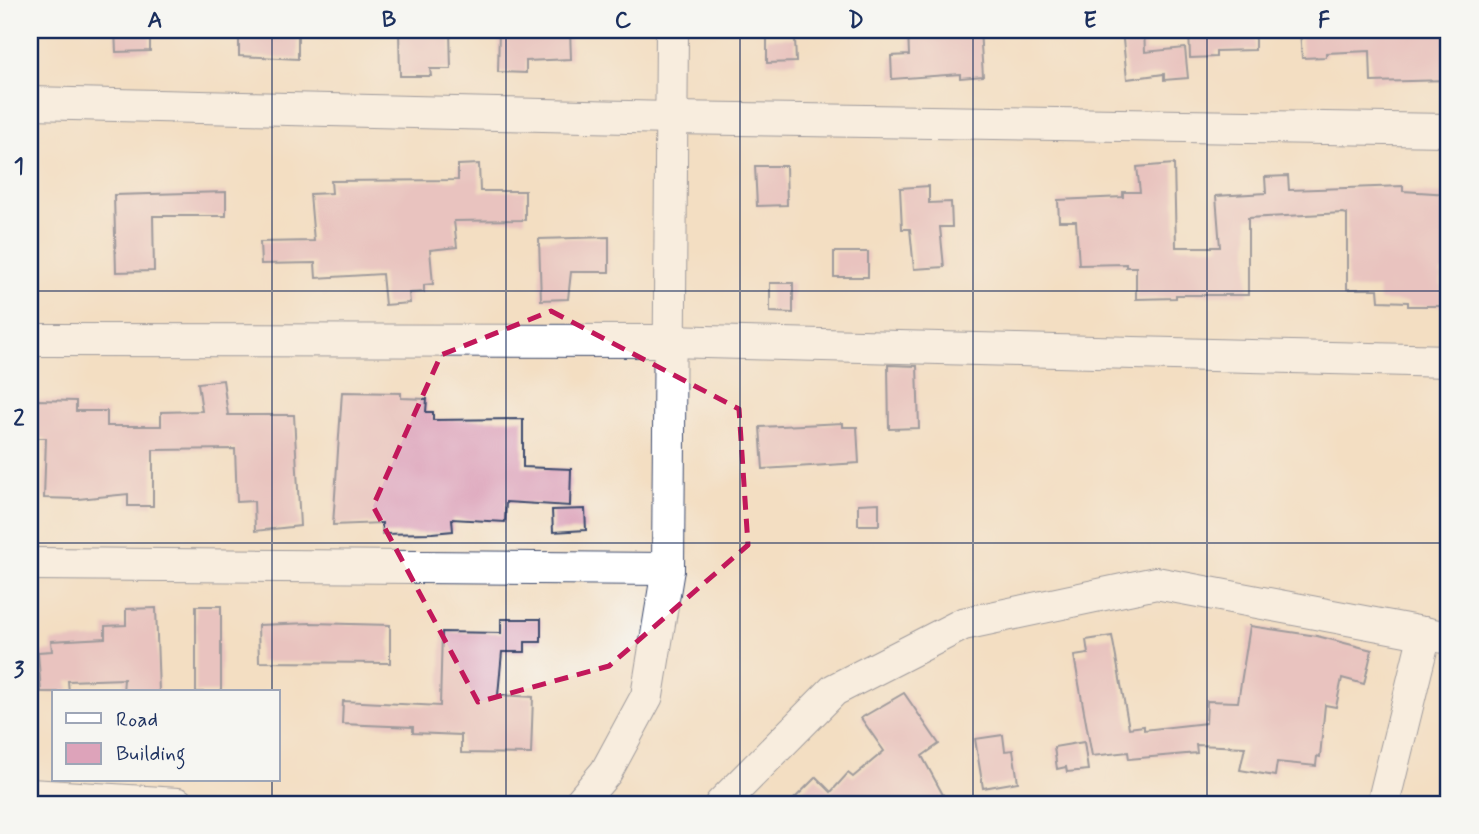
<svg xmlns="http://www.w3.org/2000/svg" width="1479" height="834" viewBox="0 0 1479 834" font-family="Mynerve,sans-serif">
<rect width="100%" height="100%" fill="#f6f6f2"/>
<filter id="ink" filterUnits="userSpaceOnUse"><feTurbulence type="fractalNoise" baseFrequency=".0143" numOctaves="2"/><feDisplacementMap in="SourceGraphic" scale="14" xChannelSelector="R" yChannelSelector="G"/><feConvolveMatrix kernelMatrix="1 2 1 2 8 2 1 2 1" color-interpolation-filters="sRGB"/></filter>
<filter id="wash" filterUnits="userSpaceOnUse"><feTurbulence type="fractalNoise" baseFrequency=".00686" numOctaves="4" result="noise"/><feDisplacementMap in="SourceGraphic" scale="28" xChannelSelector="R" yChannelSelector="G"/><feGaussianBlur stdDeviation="1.57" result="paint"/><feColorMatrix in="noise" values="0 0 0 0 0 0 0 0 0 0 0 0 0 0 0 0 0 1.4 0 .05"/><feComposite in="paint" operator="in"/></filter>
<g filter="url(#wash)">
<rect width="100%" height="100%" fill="#f3dec2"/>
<g id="blocks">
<g fill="#dda3ba">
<path d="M 115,30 L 150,30 L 150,51 L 116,52 Z"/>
<path d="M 239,30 L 298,30 L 298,59 L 239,56 Z"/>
<path d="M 399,30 L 450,30 L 451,69 L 430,69 L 431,76 L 400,76 Z"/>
<path d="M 499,30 L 570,30 L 571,59 L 526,61 L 526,73 L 498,72 Z"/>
<path d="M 908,30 L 980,30 L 983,76 L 960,78 L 960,74 L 892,79 L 891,56 L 909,55 Z"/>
<path d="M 1122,30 L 1144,30 L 1145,52 L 1185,48 L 1188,78 L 1164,80 L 1164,74 L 1127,79 Z"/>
<path d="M 1189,30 L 1255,30 L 1255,50 L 1216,51 L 1216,57 L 1190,58 Z"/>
<path d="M 1300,30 L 1449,30 L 1449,80 L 1371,82 L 1370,51 L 1326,53 L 1326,57 L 1302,58 Z"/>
<path d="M 767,38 L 795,38 L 796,62 L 767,63 Z"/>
<path d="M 479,164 L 480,191 L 525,191 L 525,220 L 454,221 L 457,247 L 430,250 L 433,284 L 424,285 L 424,292 L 409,293 L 410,303 L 385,305 L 382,274 L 316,278 L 315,263 L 261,264 L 260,242 L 314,241 L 310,194 L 332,193 L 331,181 L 458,180 L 458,165 Z"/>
<path d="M 1174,164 L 1176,247 L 1220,247 L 1216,196 L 1266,193 L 1265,177 L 1288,176 L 1289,190 L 1403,186 L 1403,191 L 1449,194 L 1449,271 L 1441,271 L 1441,306 L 1408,306 L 1408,302 L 1379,301 L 1378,289 L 1347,289 L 1347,214 L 1343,213 L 1248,218 L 1248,295 L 1176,295 L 1176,298 L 1136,299 L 1136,267 L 1126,267 L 1126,264 L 1079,265 L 1076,221 L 1059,221 L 1058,200 L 1123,197 L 1123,192 L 1140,192 L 1137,167 Z"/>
<path d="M 755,166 L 786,166 L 787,205 L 757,206 Z"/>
<path d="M 929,186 L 929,203 L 951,202 L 952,227 L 940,227 L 944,267 L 914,269 L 910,229 L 902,229 L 900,188 Z"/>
<path d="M 226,192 L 226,216 L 153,216 L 154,271 L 116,272 L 114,195 Z"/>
<path d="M 609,237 L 609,272 L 571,272 L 568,299 L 541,300 L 539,239 Z"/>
<rect x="834" y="252" width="34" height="25"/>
<path d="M 770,283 L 793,283 L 793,313 L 770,312 Z"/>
<path d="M 888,365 L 917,366 L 919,428 L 889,429 Z"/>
<path d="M 223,380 L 228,415 L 294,415 L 300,526 L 255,531 L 254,501 L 237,502 L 235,449 L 153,450 L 153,506 L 128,506 L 128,494 L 78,499 L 44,498 L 46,438 L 36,438 L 37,400 L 76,401 L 76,411 L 107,411 L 107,426 L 161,426 L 161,412 L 202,411 L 198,383 Z"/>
<path d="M 342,392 L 401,393 L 401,398 L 427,399 L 426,412 L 433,412 L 433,420 L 523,419 L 523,467 L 571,469 L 570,506 L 506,502 L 505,522 L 452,519 L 453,531 L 432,533 L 382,534 L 382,523 L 333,525 Z"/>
<path d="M 843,423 L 843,427 L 857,427 L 859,463 L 763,469 L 760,427 Z"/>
<path d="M 879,503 L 879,525 L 858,525 L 858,504 Z"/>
<path d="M 585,509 L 586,530 L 553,532 L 552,510 Z"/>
<rect x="196" y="606" width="25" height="86"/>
<path d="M 156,608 L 159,692 L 123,692 L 124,679 L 68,681 L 69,692 L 41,692 L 38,652 L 52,651 L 51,641 L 105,638 L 105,626 L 126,625 L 126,609 Z"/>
<path d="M 501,619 L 541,619 L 541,642 L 525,642 L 525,652 L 502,652 L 498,695 L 533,697 L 531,754 L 461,753 L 461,735 L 413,733 L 413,727 L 342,724 L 343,701 L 440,706 L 442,632 L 501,633 Z"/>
<path d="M 311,623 L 390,625 L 390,663 L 259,662 L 258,625 Z"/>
<path d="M 1250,626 L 1317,636 L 1372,650 L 1364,684 L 1342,678 L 1336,707 L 1325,705 L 1320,757 L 1317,756 L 1316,766 L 1277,762 L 1275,776 L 1240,770 L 1245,747 L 1196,745 L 1197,753 L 1129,759 L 1128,752 L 1092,756 L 1074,656 L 1088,654 L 1086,640 L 1112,636 L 1129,728 L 1144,726 L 1144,730 L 1206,723 L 1207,701 L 1238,702 Z"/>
<path d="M 904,693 L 939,744 L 922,756 L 948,804 L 789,804 L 816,777 L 831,792 L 848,773 L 853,777 L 884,751 L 861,718 Z"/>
<path d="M 1003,735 L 1005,751 L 1013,750 L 1018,782 L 983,788 L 975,739 Z"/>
<path d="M 1084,742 L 1088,770 L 1067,772 L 1066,767 L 1057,769 L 1054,747 Z"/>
</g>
</g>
</g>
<g filter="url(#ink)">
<use href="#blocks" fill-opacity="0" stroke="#3b496d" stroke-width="2"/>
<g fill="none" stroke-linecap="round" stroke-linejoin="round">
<g stroke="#3b496d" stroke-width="34">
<g id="street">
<path d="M 30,103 L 671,118 L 1449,130"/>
<path d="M 30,340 L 669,341 L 1449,361"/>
<path d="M 30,564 L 668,569"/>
<path d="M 30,795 L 178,804"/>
<path d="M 579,804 L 606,772 L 647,696 L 668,569 L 672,30"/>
<path d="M 721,804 L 834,690 L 963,624 L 1156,583 L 1449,638"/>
<path d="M 1383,804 L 1425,633"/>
</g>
</g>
<use href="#street" stroke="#fff" stroke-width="32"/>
</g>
</g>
<path d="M0 0H1479V834H0ZM 551,311 L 739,409 L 748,545 L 609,666 L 478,702 L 373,506 L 441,355 Z" fill="#f3dec2" fill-opacity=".55" fill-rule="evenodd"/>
<path fill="none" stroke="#c2185b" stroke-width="5" stroke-dasharray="14 9" stroke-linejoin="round" d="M 551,311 L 739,409 L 748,545 L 609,666 L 478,702 L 373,506 L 441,355 Z"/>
<path fill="none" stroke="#1b2f5e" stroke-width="2" stroke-opacity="0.55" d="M 272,30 L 272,692M 506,30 L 506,804M 740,30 L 740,804M 973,30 L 973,804M 1207,30 L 1207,804M 30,291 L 1449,291M 30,543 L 1449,543M 272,780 L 272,804"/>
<rect width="1479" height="834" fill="none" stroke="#f6f6f2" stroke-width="77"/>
<rect x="52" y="690" width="228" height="91" fill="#f6f6f2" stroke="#9ea6b7" stroke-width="2"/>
<rect x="66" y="713" width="35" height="10" fill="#ffffff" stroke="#9ea6b7" stroke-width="2"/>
<text x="116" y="726" font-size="21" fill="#1b2f5e">Road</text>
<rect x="66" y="743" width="35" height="21" fill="#dda3ba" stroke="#9ea6b7" stroke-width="2"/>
<text x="116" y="760" font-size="21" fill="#1b2f5e">Building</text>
<rect x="38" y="38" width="1402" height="758" fill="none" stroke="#1b2f5e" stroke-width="2.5"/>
<g font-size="23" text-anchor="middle" font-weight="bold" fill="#1b2f5e">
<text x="155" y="27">A</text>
<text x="389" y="27">B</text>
<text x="623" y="27">C</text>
<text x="856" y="27">D</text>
<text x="1090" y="27">E</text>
<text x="1324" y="27">F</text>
<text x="19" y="173">1</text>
<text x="19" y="425">2</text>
<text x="19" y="677">3</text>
</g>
</svg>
